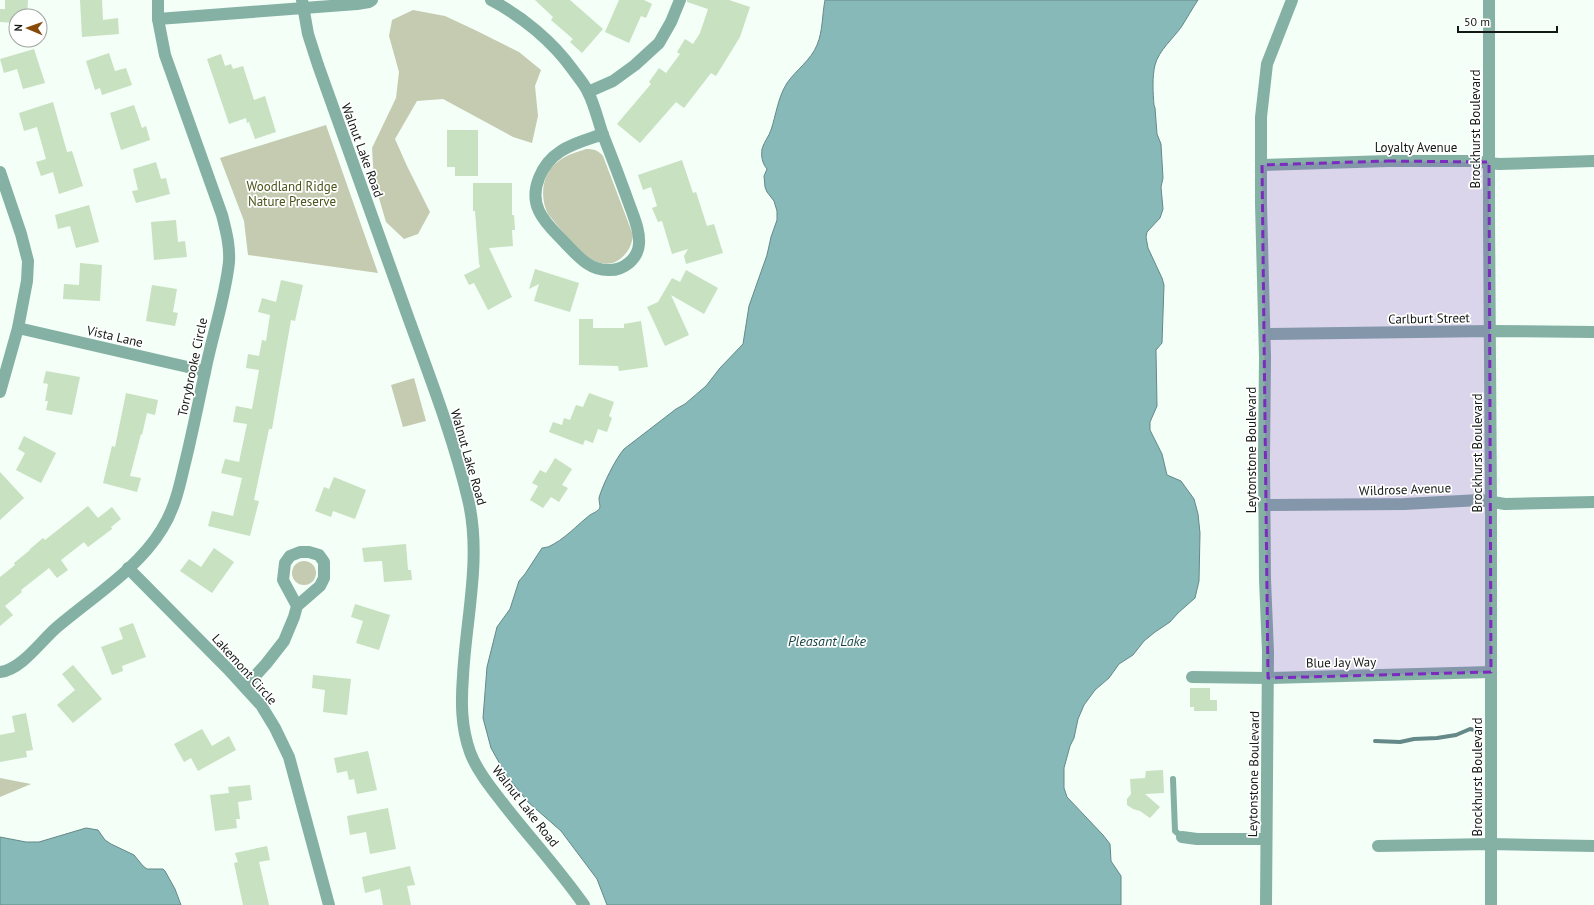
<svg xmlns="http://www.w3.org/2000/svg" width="1594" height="905" viewBox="0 0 1594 905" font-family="'PT Sans',sans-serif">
<rect width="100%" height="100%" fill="#f3fff7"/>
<g fill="#c5cbb0">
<path d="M 413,10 L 445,16 L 477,31 L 519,52 L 541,70 L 535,86 L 538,116 L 532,143 L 513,137 L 443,99 L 417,101 L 395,139 L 407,166 L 430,212 L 418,234 L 404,239 L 386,222 L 374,181 L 372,148 L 396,98 L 399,72 L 389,36 L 392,20 Z"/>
<path d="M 326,125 L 378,273 L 248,255 L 244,221 L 220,158 Z"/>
<path d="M 586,149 C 594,149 598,150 603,156 L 633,235 C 632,245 628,253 620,259 C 594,279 563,231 548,214 C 539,197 542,171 560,160 C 567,155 577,152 586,149 Z"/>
<path d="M 414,378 L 426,421 L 403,427 L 391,385 Z"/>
<circle cx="304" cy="573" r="12"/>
<path d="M 0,778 L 31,784 L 0,797 Z"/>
</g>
<g fill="#88b9b9" stroke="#658988">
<path d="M 825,0 L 1198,0 C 1192,9 1187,18 1182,26 C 1173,39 1159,50 1155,65 C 1152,77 1153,93 1154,105 L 1155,108 L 1157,134 L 1161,144 L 1163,178 L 1161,187 L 1163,209 L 1160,218 L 1147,232 L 1146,237 L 1148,248 L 1162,278 L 1164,285 L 1162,343 L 1156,350 L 1157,406 L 1150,422 L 1150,430 L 1162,454 L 1167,475 L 1181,481 L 1194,499 L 1198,514 L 1200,533 L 1199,581 L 1195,598 L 1178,613 L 1170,622 L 1155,632 L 1144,641 L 1133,655 L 1119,664 L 1109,678 L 1095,690 L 1084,705 L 1078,719 L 1074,738 L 1070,746 L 1064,768 L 1064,788 L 1067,797 L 1103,835 L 1110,844 L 1111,861 L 1121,876 L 1121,905 L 607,905 L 597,879 L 561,831 L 528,802 L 506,775 L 491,748 L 483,718 L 487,667 L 497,627 L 510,609 L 519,581 L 525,574 L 542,548 C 543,548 547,547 548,547 C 564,540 577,525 590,515 C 593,513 599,511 600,507 C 600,505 599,501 599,498 C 602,486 616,458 624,449 L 676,409 L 685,404 L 706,386 L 720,368 L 743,344 L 749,306 L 767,255 L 771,237 L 777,220 L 777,211 L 774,201 L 767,192 L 765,187 L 764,176 L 767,169 C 762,163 761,156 762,149 C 764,142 769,136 771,130 C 776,115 778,97 787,83 C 796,70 811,60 817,45 C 823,31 822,15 825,0 Z"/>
<path d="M 86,828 L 98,830 L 105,840 L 111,844 L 134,855 L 143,866 L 147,869 L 163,869 L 165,871 L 175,889 L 181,905 L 0,905 L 0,837 L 26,842 L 39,842 Z"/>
</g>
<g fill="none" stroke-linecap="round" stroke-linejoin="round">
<path stroke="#658988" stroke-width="4" d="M 1375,741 L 1400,742 L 1414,739 L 1437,738 L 1456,735 L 1470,729 L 1479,731"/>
</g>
<g fill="#c8e1c0">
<path d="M 5,0 L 28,0 L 27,16 L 16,16 L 16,23 L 0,22 L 0,9 L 5,9 Z"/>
<path d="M 80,0 L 102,0 L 103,20 L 118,18 L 119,34 L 82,37 Z"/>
<path d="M 535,0 L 570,0 L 603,29 L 582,53 L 570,42 L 573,39 L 551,20 L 553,17 Z"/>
<path d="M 619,0 L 644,0 L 652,4 L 646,18 L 641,16 L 629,43 L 605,32 Z"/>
<path d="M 687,0 L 729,0 L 750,7 L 740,37 L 716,76 L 711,73 L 684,108 L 676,102 L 640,143 L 617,124 L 651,84 L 649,82 L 659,68 L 666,73 L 680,54 L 677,52 L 685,39 L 693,44 L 700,33 L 708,9 L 687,2 Z"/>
<path d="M 34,49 L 45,83 L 23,89 L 17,69 L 4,73 L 0,59 Z"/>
<path d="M 109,53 L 115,71 L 126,68 L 132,85 L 102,95 L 100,88 L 95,90 L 86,61 Z"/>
<path d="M 221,54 L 225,66 L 231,64 L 233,69 L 243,66 L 254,100 L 265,96 L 276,132 L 255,139 L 249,122 L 247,123 L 246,118 L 229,124 L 207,59 Z"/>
<path d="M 53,102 L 67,152 L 72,151 L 83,186 L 59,194 L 53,172 L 41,176 L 36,162 L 46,159 L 37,127 L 24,131 L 19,113 Z"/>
<path d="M 134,105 L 142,128 L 146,126 L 150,140 L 121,150 L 110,113 Z"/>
<path d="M 447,130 L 478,130 L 478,176 L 455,176 L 455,167 L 447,167 Z"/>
<path d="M 682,160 L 693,193 L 696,192 L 707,226 L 714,224 L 723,253 L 686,264 L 684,256 L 688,249 L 672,254 L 662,221 L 658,222 L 652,208 L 657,206 L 651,187 L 643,190 L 638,175 Z"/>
<path d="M 156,162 L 161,179 L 166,178 L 170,194 L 136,203 L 132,191 L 138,190 L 133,169 Z"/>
<path d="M 473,183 L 512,183 L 512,215 L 514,215 L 515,230 L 512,230 L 513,246 L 489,248 L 512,297 L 488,310 L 474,283 L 469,285 L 464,275 L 480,267 L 479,263 L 475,211 L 473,211 Z"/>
<path d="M 89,205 L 99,242 L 76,248 L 70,226 L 58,229 L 55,215 Z"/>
<path d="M 176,220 L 178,242 L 185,241 L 187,257 L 154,260 L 151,222 Z"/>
<path d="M 80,263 L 102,265 L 100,301 L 63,299 L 64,284 L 79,285 Z"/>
<path d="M 535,269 L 579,283 L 570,312 L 534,301 L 539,284 L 529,289 Z"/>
<path d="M 686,270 L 718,288 L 704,314 L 671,295 L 689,335 L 665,346 L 647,307 L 658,302 L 672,278 L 680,282 Z"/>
<path d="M 281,280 L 303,285 L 295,321 L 291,320 L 272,429 L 269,429 L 254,500 L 259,501 L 250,536 L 208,526 L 212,511 L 233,516 L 242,478 L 221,473 L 225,459 L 239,462 L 247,424 L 233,422 L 236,406 L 252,409 L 259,370 L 246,368 L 248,354 L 259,356 L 262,340 L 266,341 L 270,315 L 258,312 L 262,298 L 276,302 Z"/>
<path d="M 152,285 L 177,289 L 173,312 L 178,313 L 175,326 L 146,321 Z"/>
<path d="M 579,319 L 593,319 L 593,328 L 624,328 L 624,324 L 641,321 L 648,367 L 619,371 L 618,366 L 579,365 Z"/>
<path d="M 46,371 L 80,377 L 72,415 L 46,410 L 48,401 L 45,401 L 48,384 L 43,383 Z"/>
<path d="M 126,393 L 158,400 L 155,415 L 147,413 L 142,435 L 141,434 L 130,476 L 141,478 L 137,492 L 103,483 L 112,446 L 115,447 Z"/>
<path d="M 589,393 L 614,402 L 609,416 L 612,418 L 607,432 L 598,429 L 593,443 L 585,440 L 583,445 L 549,432 L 553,422 L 562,425 L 564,418 L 570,420 L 576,405 L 583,407 Z"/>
<path d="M 24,436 L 56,453 L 41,483 L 16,470 L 25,453 L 18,449 Z"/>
<path d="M 555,458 L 572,469 L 562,485 L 568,488 L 559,502 L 551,497 L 543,508 L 530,500 L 538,486 L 532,483 L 540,470 L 546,473 Z"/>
<path d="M 0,472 L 24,498 L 0,520 Z"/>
<path d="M 334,477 L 366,490 L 355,519 L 333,511 L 331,517 L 315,511 L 324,487 L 329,489 Z"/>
<path d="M 88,506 L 98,518 L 112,507 L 121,519 L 111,527 L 112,529 L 88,547 L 84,542 L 61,560 L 68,570 L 57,578 L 49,568 L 21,590 L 22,592 L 5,606 L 13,615 L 0,626 L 0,577 L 15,565 L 14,563 L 30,550 L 29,550 L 43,538 L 45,540 Z"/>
<path d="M 406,544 L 408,570 L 411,570 L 412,580 L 384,582 L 382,561 L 364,562 L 362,548 Z"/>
<path d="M 214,548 L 234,562 L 212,593 L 180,571 L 189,559 L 201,567 Z"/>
<path d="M 355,604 L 390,615 L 379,650 L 356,643 L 363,621 L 351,617 Z"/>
<path d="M 133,623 L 146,657 L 122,666 L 123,671 L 112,675 L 101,647 L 123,639 L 119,628 Z"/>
<path d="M 73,665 L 102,699 L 73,723 L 57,705 L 75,690 L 62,674 Z"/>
<path d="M 313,675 L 351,679 L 347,715 L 323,712 L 325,690 L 312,688 Z"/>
<path d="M 1190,688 L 1210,688 L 1210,700 L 1217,700 L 1217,711 L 1194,711 L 1194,707 L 1190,707 Z"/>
<path d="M 26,713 L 33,750 L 26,751 L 27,757 L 0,762 L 0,735 L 15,732 L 12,716 Z"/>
<path d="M 202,729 L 212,746 L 229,736 L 236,750 L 198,771 L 191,758 L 184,762 L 174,744 Z"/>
<path d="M 368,751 L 377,790 L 357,794 L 354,779 L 349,780 L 347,771 L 337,773 L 334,758 Z"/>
<path d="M 1163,770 L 1164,793 L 1145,794 L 1160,807 L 1150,818 L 1140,811 L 1133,809 L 1127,805 L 1127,799 L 1131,794 L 1130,779 L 1145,778 L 1146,771 Z"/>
<path d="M 250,785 L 252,800 L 238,802 L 240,819 L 236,819 L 237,828 L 215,831 L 210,795 L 229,793 L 228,787 Z"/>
<path d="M 388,808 L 396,849 L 370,854 L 366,832 L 350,835 L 347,816 Z"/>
<path d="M 267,846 L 270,860 L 259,862 L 269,905 L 243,905 L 234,863 L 238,862 L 235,853 Z"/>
<path d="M 410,866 L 415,885 L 407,886 L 411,905 L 383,905 L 380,889 L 365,893 L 362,877 Z"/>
</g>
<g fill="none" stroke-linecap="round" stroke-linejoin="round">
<path stroke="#85b1a5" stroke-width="6" d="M 1173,779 L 1175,831 L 1182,837"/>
<g stroke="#85b1a5" stroke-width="12">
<path d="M 302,0 L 308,34 L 318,65 C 348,148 377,231 407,314 C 429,375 453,436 468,499 C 482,557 466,618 463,676 C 461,702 461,727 470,752 C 476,769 491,788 502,802 C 529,837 559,869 584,905"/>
<path d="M 491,0 C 522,16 553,42 573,70 C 578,77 585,85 588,92 C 595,106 598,121 603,135 C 613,160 622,184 631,209 C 635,220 640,232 639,244 C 638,259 623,271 608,270 C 589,270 578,256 566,244 C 557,234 545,224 539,211 C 529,190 542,163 561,151 C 573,143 589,139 603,134"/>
<path d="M 1489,0 L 1489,217 L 1491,502 L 1491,905"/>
<path d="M 158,19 L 357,4 L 369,2 L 372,0"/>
<path d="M 588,92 L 613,81 L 635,65 L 659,43 L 671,22 L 680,0"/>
<path d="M 1262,165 L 1388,161 L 1471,161 L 1499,164 L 1594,161"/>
<path d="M 0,172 L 21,234 L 28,261 L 27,281 L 18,328 L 0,392"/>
<path d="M 18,328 L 205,371"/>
<path d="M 1265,334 L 1490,331 L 1594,332"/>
<path d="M 1264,505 L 1404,504 L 1480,500 L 1505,504 L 1594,502"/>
<path d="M 128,568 L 228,669 L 261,705 L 275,728 L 289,757 L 329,905"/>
<path d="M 0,672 C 21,670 41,641 56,628 C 91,598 138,569 162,529 C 174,510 179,489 184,467 C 192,435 198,404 205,372 C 212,336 225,299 229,262 C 230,245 226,231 222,215 L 165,55 L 158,19 L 158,0"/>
<path d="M 1192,677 L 1268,678 L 1491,672"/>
<path d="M 245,687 L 266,664 L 284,641 L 294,617 L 297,606 L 320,586 L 324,578 L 324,562 L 319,555 L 309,552 L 300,552 L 290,556 L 285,563 L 283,580 L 297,606"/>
<path d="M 1182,837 L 1197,839 L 1266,839"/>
<path d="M 1378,846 L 1491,844 L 1594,846"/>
<path d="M 1266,905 L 1268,652 L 1265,579 L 1264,459 L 1265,357 L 1261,204 L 1261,117 L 1267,64 L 1292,0"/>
</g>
</g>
<path fill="#7b2cbf" fill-opacity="0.2" stroke="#7b2cbf" stroke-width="3" stroke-dasharray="8 5" stroke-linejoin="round" d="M 1388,161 L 1489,162 L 1491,672 L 1268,678 L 1262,165 Z"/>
<g text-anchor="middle" stroke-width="3.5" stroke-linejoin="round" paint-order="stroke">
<g font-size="13" fill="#121814" stroke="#fff">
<text transform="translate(1475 129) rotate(-90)" y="5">Brockhurst Boulevard</text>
<text x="1416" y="152">Loyalty Avenue</text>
<text transform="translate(363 150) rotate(70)" y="5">Walnut Lake Road</text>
<text transform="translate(1429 318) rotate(-1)" y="5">Carlburt Street</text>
<text transform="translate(115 336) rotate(13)" y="5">Vista Lane</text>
<text transform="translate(192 367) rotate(-78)" y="5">Torrybrooke Circle</text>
<text transform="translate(1251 450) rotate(-90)" y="5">Leytonstone Boulevard</text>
<text transform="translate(1477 453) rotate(-90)" y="5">Brockhurst Boulevard</text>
<text transform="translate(469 457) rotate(74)" y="5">Walnut Lake Road</text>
<text transform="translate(1405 489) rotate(-2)" y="5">Wildrose Avenue</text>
<text transform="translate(1341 662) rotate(-1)" y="5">Blue Jay Way</text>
<text transform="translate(245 669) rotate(48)" y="5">Lakemont Circle</text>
<text transform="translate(1253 774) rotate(-89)" y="5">Leytonstone Boulevard</text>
<text transform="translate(1477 777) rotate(-90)" y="5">Brockhurst Boulevard</text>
<text transform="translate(526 806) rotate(52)" y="5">Walnut Lake Road</text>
</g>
<g font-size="13" fill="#4b541a" stroke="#fff">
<text x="292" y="191">Woodland Ridge<tspan x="292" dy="15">Nature Preserve</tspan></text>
</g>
<g font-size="14" font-style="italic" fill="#194747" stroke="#fff">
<text x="827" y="646">Pleasant Lake</text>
</g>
</g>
<g transform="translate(28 28) rotate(272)"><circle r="19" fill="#ffffff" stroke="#a0a3a1"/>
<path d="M0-3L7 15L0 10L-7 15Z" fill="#874a09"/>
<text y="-6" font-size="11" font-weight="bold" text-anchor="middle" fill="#121814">N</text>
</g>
<path d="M1458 26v6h99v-6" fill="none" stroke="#121814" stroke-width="2"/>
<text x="1464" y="26" font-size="12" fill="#121814" stroke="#ffffff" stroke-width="3" paint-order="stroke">50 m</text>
</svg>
